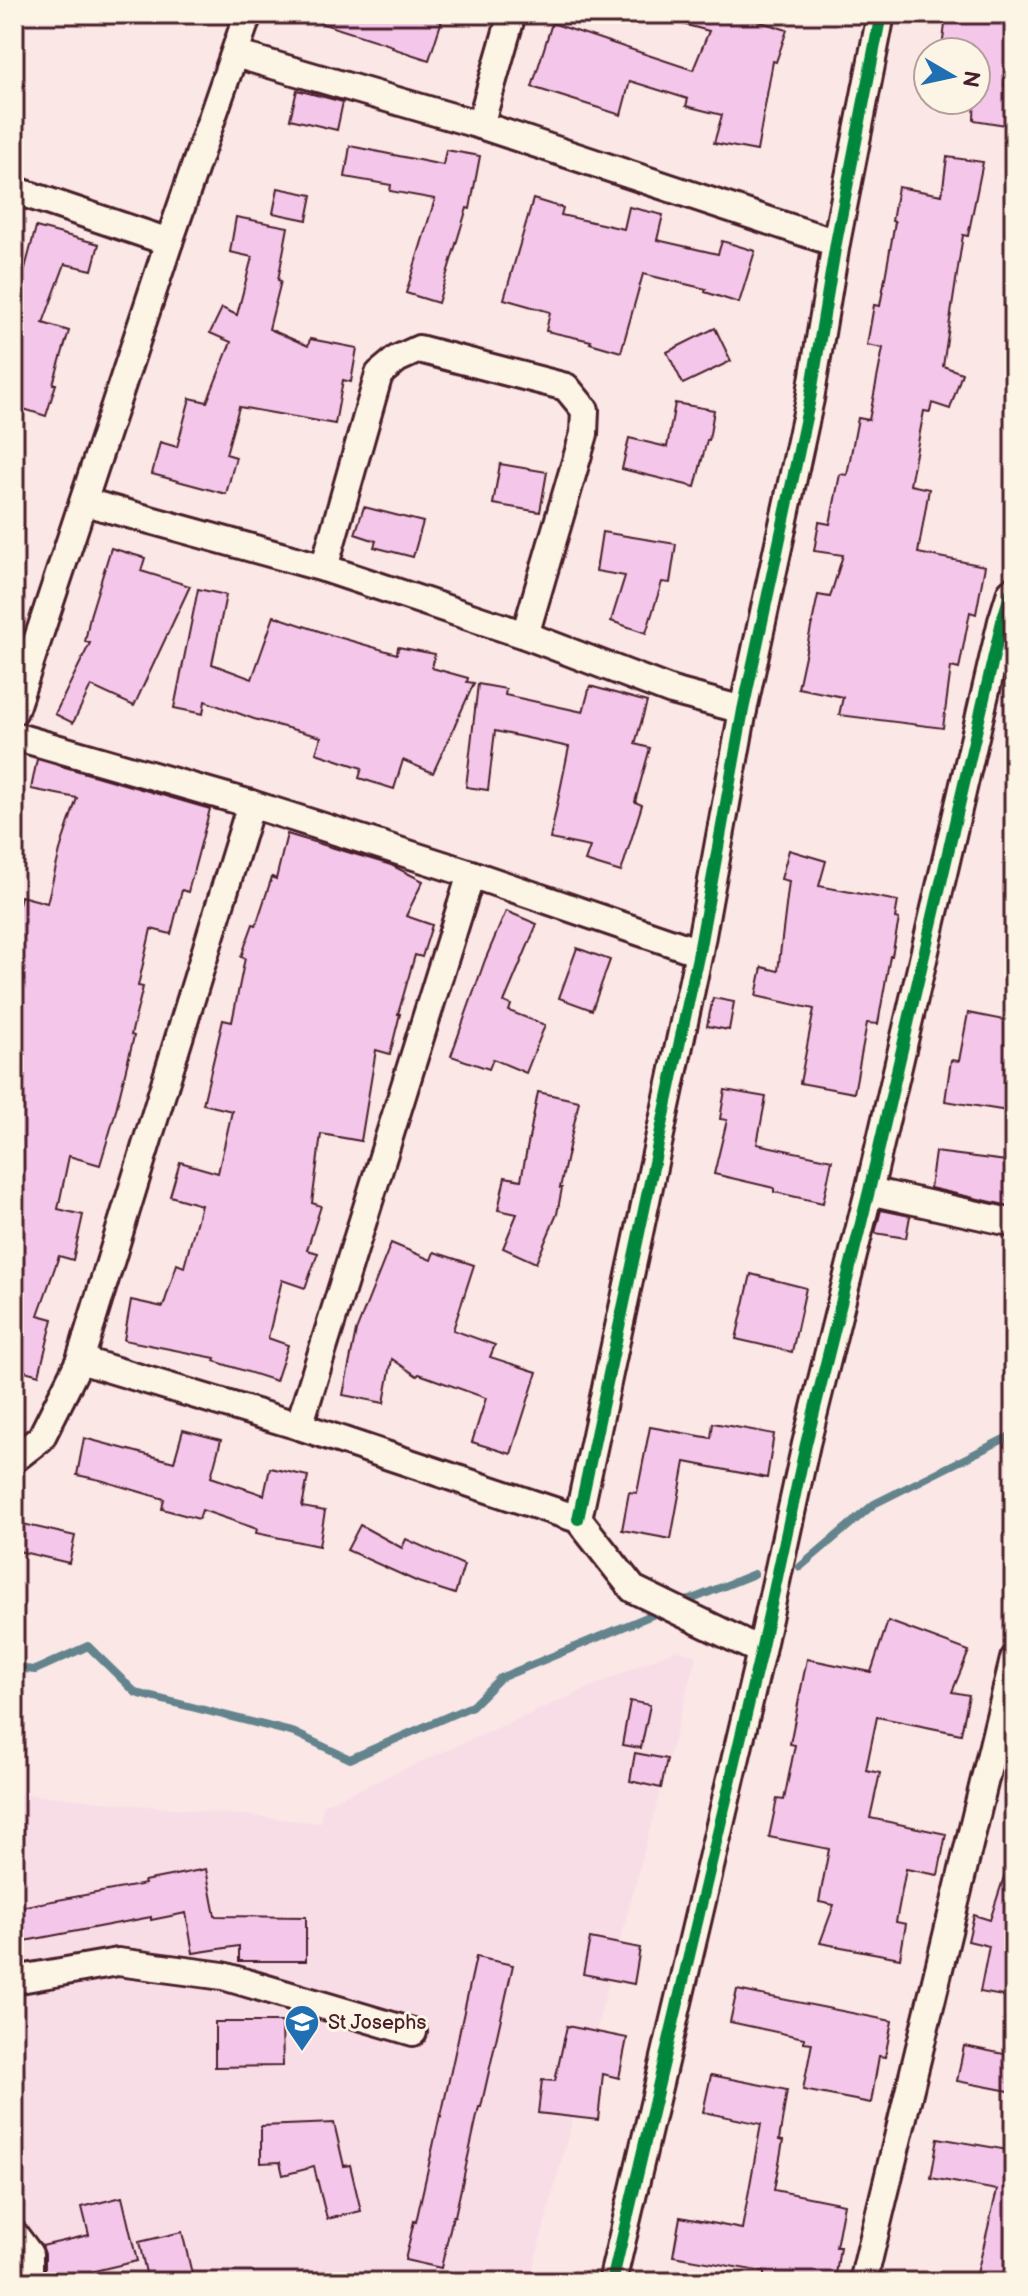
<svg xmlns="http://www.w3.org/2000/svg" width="1028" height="2296" viewBox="0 0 1028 2296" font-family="'Balsamiq Sans',sans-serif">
<rect width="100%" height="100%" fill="#fae7e6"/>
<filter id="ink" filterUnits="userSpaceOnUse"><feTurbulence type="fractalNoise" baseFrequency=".0125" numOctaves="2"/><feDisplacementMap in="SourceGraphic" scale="16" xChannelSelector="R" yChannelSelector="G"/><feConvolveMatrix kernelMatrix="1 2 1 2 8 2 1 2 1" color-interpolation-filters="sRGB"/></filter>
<g filter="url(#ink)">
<path fill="#f8dde7" d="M 675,1650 L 696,1656 L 529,2282 L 14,2282 L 14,1793 L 321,1823 L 323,1805 Z"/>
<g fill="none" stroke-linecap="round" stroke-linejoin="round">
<g stroke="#64848c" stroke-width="8">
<path d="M 800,1567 L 874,1504 L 1014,1434"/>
<path d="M 680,1604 L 754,1574"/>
<path d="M 14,1668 L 35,1670 L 88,1646 L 136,1693 L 295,1733 L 350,1759 L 472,1706 L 500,1678 L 664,1610"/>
</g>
</g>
<g fill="#f4c6e9" stroke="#4a1f2b" stroke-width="2">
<path d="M 308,14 L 444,14 L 429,60 L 392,48 L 393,46 L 308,19 Z"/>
<path d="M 672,14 L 735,14 L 787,30 L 776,62 L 773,61 L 757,151 L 714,143 L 722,115 L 686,106 L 688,99 L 630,81 L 621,115 L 532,87 L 552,23 L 693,70 L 709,31 L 671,21 Z"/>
<path d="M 946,16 L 1012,24 L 1004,86 L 1014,88 L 1012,126 L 974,120 L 976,52 L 942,49 Z"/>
<path d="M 297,90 L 343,102 L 337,130 L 290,119 Z"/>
<path d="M 350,146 L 443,165 L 446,150 L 480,156 L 470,209 L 467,208 L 438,303 L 406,293 L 435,199 L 390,191 L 391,185 L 345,177 Z"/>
<path d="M 947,157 L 983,162 L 968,236 L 963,235 L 943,366 L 962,373 L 950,409 L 932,403 L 930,412 L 924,411 L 910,485 L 929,489 L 918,553 L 985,566 L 976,614 L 970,612 L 959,669 L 951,667 L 943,728 L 839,715 L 843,697 L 798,688 L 818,595 L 830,597 L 843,555 L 814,551 L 819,522 L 830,524 L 840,474 L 847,475 L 858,418 L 869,420 L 883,348 L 867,345 L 874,305 L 880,306 L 895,222 L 892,221 L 898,187 L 942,195 Z"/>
<path d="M 278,188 L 312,195 L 307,220 L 273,213 Z"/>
<path d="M 533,199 L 563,208 L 561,215 L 624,229 L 629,207 L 663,215 L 657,240 L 718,254 L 722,241 L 755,251 L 739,303 L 705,292 L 706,289 L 643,274 L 621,352 L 590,343 L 591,341 L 546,331 L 550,312 L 504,299 Z"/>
<path d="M 236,217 L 288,227 L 278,280 L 281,281 L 269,329 L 308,346 L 310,339 L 357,348 L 351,382 L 343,380 L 335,424 L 239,407 L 226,454 L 236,457 L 226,494 L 152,474 L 160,442 L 177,447 L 190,398 L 207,402 L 231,342 L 210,333 L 222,308 L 237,315 L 252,257 L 230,252 Z"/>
<path d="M 36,227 L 99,244 L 92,270 L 65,264 L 43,323 L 69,331 L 53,384 L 56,384 L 46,416 L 14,406 L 14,285 L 18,274 L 23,276 Z"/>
<path d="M 715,328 L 731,361 L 683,384 L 667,352 Z"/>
<path d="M 675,403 L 714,410 L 709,440 L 707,440 L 695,487 L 622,469 L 629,438 L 667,447 Z"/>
<path d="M 500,464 L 547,472 L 540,512 L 493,504 Z"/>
<path d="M 364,507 L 423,522 L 413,557 L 374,547 L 376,541 L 355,534 Z"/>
<path d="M 602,532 L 676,544 L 670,583 L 662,582 L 646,633 L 611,621 L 625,576 L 596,571 Z"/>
<path d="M 111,548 L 145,558 L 141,571 L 190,586 L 134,706 L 91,686 L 73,723 L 55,714 L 90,643 L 85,642 L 90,616 Z"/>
<path d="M 198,589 L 226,595 L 212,664 L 252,679 L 274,616 L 331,635 L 397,654 L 398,647 L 435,654 L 432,668 L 468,678 L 467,682 L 474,683 L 433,773 L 403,760 L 394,789 L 359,778 L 362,768 L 316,753 L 321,737 L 254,719 L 205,701 L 203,714 L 174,708 Z"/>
<path d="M 478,684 L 506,689 L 505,695 L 583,712 L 590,686 L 647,702 L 635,744 L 650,748 L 635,802 L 642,805 L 621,872 L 585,861 L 590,847 L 550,839 L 569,747 L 495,731 L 488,790 L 466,787 Z"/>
<path d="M 37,759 L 210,809 L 188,892 L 182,890 L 171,934 L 151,929 L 138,986 L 143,987 L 131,1035 L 134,1036 L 114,1118 L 100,1165 L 69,1156 L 58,1209 L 83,1215 L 73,1260 L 59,1256 L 38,1315 L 53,1319 L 39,1375 L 14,1368 L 14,923 L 21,896 L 47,903 L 62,843 L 77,798 L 31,789 Z"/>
<path d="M 287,834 L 391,865 L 423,881 L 406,916 L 432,925 L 422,957 L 415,955 L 398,1014 L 400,1014 L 390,1054 L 376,1050 L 361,1141 L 321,1134 L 312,1203 L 321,1206 L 307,1250 L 318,1253 L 305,1288 L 282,1280 L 268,1338 L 288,1345 L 276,1381 L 214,1361 L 215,1358 L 124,1340 L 131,1300 L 163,1307 L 177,1264 L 184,1267 L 201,1205 L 170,1196 L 180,1162 L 218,1173 L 232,1111 L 203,1104 L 223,1020 L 232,1022 L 245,958 L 241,957 L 253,924 L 256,925 L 272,877 L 276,879 Z"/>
<path d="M 789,850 L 826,861 L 819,886 L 898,901 L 895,918 L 899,919 L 892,956 L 890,956 L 878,1024 L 867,1023 L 854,1093 L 800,1083 L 814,1009 L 756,996 L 762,967 L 778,971 L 789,881 L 781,879 Z"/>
<path d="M 506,911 L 537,924 L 504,1002 L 511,1005 L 509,1011 L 545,1025 L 526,1073 L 493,1059 L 489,1069 L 451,1056 L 485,960 Z"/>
<path d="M 577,948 L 610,960 L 592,1010 L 559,998 Z"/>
<path d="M 713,998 L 734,1002 L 729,1030 L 707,1026 Z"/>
<path d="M 968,1013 L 1014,1022 L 1014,1112 L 945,1101 L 951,1060 L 959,1061 Z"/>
<path d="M 725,1090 L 766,1097 L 757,1144 L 832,1160 L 823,1203 L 774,1192 L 774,1188 L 714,1174 L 727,1120 L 720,1119 Z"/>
<path d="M 538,1092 L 579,1101 L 560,1188 L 562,1188 L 557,1214 L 536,1263 L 503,1248 L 517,1214 L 498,1210 L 505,1177 L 521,1180 Z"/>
<path d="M 935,1152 L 1014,1162 L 1014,1207 L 930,1188 Z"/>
<path d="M 881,1210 L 910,1216 L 906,1238 L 875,1233 Z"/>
<path d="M 391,1243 L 431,1260 L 434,1252 L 474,1265 L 453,1330 L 495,1345 L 490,1357 L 537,1372 L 511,1454 L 472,1442 L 486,1398 L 419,1374 L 417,1376 L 392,1359 L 384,1403 L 343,1395 L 356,1331 Z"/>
<path d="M 751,1274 L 806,1288 L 792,1352 L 736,1339 Z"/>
<path d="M 713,1423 L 774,1434 L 767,1478 L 685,1462 L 671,1539 L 622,1530 L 629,1492 L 637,1493 L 650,1427 L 711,1438 Z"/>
<path d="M 183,1430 L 221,1440 L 211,1477 L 264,1495 L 270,1468 L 308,1476 L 302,1507 L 325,1511 L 319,1546 L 256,1533 L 257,1529 L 202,1510 L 199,1519 L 162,1509 L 164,1499 L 100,1480 L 77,1475 L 84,1438 L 174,1462 Z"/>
<path d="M 14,1522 L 75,1536 L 69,1563 L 14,1550 Z"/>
<path d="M 360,1525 L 402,1548 L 406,1539 L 464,1565 L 455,1594 L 418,1582 L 347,1550 Z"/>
<path d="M 888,1621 L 969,1651 L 952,1692 L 969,1695 L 961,1734 L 877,1717 L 866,1770 L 880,1773 L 870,1818 L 946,1834 L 938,1875 L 906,1869 L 896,1922 L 906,1924 L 900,1958 L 820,1943 L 834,1905 L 819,1902 L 829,1849 L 769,1837 L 777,1799 L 784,1800 L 795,1745 L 790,1744 L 807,1659 L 871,1672 Z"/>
<path d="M 630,1701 L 650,1705 L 641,1748 L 622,1745 Z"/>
<path d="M 635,1753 L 667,1759 L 661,1788 L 630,1781 Z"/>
<path d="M 1010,1858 L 1014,1859 L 1014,1998 L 980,1992 L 989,1946 L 968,1941 L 974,1915 L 990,1920 Z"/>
<path d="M 206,1869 L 215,1916 L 306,1917 L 306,1961 L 239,1961 L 239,1946 L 193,1953 L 186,1913 L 151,1920 L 151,1917 L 14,1943 L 14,1908 L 145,1884 L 144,1881 Z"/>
<path d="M 590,1938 L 640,1948 L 634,1984 L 583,1974 Z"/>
<path d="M 476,1957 L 513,1965 L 481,2107 L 479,2107 L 455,2216 L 453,2216 L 441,2268 L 405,2260 L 414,2221 L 416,2222 L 440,2115 L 441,2116 Z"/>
<path d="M 737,1990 L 892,2021 L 885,2057 L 879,2056 L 871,2103 L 803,2090 L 812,2043 L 804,2042 L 804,2038 L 730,2022 Z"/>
<path d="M 215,2022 L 282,2022 L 283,2066 L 215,2067 Z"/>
<path d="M 567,2026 L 627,2038 L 619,2078 L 603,2074 L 598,2120 L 538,2113 L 542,2080 L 555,2081 Z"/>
<path d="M 964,2046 L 1014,2056 L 1014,2092 L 957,2081 Z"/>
<path d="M 711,2075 L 787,2090 L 779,2140 L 783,2141 L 774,2190 L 844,2204 L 836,2247 L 840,2247 L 835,2282 L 801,2282 L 764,2277 L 764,2272 L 673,2256 L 680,2217 L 742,2229 L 761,2124 L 703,2112 Z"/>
<path d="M 334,2123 L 344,2166 L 350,2165 L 361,2211 L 327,2219 L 314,2167 L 283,2175 L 280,2162 L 261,2163 L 261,2126 Z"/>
<path d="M 938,2138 L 1014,2151 L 1014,2282 L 975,2282 L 997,2190 L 931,2178 Z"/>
<path d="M 122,2197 L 137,2261 L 94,2271 L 96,2282 L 54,2282 L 53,2277 L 45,2279 L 45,2254 L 42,2246 L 89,2235 L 82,2207 Z"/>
<path d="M 182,2232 L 194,2282 L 148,2282 L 139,2242 Z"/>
</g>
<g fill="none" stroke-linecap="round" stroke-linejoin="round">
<g stroke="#4a1f2b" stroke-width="32">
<g id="minor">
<path d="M 512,14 L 480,125 L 836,243"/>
<path d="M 235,54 L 480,125"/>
<path d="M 14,190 L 169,242"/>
<path d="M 85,502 L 324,568 L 525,635 L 672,691 L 743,710"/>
<path d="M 324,568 L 379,374 L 397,359 L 419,349 L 566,387 L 585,410 L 584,434 L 525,635"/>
<path d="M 14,711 L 169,242 L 248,14"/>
<path d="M 14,736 L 251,804 L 471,874 L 699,952"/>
<path d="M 869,1191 L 1014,1223"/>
<path d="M 80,1360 L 299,1426 L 578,1519 L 633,1589 L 761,1651"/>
<path d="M 299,1426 L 471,874"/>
<path d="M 14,1459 L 41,1438 L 80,1360 L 251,804"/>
<path d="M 578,1519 L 699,952 L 743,710 L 810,399 L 836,243 L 881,14"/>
<path d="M 14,1980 L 118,1962 L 223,1976 L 413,2032"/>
<path d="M 14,2234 L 29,2254 L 29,2282"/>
<path d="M 612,2282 L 761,1651 L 806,1444 L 869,1191 L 1002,621 L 1011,592 L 1014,590"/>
<path d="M 863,2282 L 1014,1659"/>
</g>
</g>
<use href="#minor" stroke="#fcf5e5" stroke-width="26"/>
<g stroke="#fcf5e5" stroke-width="17">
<g id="cycleway">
<path d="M 578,1519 L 699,952 L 743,710 L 810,399 L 836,243 L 881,14"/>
<path d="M 612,2282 L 761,1651 L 806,1444 L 869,1191 L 1002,621 L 1011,592 L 1014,590"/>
</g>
</g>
<use href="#cycleway" stroke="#00873e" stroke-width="12"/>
</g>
</g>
<defs>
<g id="university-pin" transform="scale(1.8)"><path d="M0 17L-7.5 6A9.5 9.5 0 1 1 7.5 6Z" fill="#1f6fb2" stroke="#fcf5e5"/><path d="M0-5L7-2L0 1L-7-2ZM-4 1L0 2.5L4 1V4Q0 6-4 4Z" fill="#fff"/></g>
</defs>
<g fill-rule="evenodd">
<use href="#university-pin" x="302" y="2022"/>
</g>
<g text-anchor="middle" stroke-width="6" stroke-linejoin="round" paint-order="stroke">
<g font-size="20" fill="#4a1f2b" stroke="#fcf5e5" text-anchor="start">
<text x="328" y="2029">St Josephs</text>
</g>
</g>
<rect width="1028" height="2296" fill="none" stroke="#fcf5e5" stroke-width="48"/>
<rect x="24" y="24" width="980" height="2248" fill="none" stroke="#4a1f2b" stroke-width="3" filter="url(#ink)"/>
<g transform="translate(952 76) rotate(99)"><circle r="38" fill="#fcf5e5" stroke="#b59f9b" stroke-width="2"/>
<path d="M0-6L14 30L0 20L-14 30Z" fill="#1f6fb2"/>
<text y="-12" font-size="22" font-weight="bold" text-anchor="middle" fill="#4a1f2b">N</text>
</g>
</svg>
